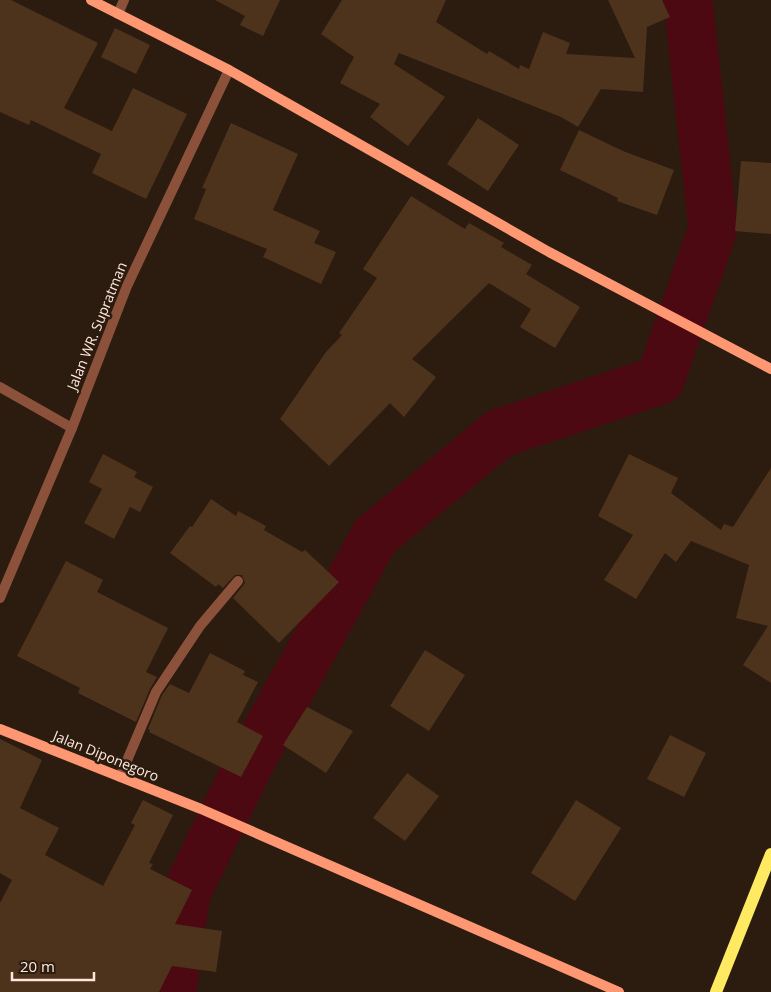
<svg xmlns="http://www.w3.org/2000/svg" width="771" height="992" viewBox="0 0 771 992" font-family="'Open Sans',sans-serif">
<rect width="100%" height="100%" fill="#2c1c10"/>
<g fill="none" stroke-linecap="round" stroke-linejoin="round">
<path stroke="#4c0912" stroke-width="49" d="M 172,992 L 186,893 L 252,758 L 375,536 L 500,433 L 660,380 L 713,229 L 688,0"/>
</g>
<g fill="#4d321c">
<path d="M 0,0 L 11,0 L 98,43 L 64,108 L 112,131 L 133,88 L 187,114 L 146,199 L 92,173 L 101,154 L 31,120 L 29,125 L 0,112 Z"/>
<path d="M 215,0 L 280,0 L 263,36 L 240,25 L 245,16 Z"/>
<path d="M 342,0 L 446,0 L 436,22 L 487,54 L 489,51 L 519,69 L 520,65 L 529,69 L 543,32 L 570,43 L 566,54 L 635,58 L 608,0 L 662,0 L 670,17 L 647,27 L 643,92 L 601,89 L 578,127 L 561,117 L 399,53 L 394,64 L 445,97 L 408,146 L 370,117 L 380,104 L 340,83 L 354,57 L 321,34 Z"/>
<path d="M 115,28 L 150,45 L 136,74 L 101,57 Z"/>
<path d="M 478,118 L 519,145 L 488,191 L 447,164 Z"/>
<path d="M 231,123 L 298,154 L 273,210 L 320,231 L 314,243 L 336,252 L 321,284 L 263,257 L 267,249 L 194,219 L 206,189 L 202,188 Z"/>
<path d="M 579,130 L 623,151 L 674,170 L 657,215 L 617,201 L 618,198 L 560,170 Z"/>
<path d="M 741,161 L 771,163 L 771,234 L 735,231 Z"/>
<path d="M 411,196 L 465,229 L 469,223 L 504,243 L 501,247 L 532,265 L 526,274 L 580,307 L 555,348 L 520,327 L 531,309 L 489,283 L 412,359 L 436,377 L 404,417 L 390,403 L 329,466 L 280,419 L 326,352 L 342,335 L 339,333 L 377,278 L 363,269 Z"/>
<path d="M 103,454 L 137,472 L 134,477 L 153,487 L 140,512 L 130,507 L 114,539 L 84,523 L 102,489 L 89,482 Z"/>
<path d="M 629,454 L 678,478 L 671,493 L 721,530 L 724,524 L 733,527 L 771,468 L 771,683 L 743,665 L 768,626 L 736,618 L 749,565 L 691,541 L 676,562 L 665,553 L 636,599 L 604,580 L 633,535 L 598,516 Z"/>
<path d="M 211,499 L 236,516 L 238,511 L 266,526 L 264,530 L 302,552 L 305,550 L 339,582 L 279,643 L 233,598 L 245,583 L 242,575 L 235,575 L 223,588 L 218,584 L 216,587 L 170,553 L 190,526 L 192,527 Z"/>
<path d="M 66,561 L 103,580 L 97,592 L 168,628 L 146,672 L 157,677 L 150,689 L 136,722 L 78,693 L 80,688 L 17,656 Z"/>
<path d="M 425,650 L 465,675 L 429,731 L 390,706 Z"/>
<path d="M 210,653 L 245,671 L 243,675 L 258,682 L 237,722 L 263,736 L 241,777 L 149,732 L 150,730 L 148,729 L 162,695 L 170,684 L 189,693 Z"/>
<path d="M 307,707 L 353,731 L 326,773 L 283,745 Z"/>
<path d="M 670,735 L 706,753 L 684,797 L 647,779 Z"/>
<path d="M 0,739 L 42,760 L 20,808 L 59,828 L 45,855 L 103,886 L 135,825 L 131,823 L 143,800 L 173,815 L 149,863 L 153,864 L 150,869 L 192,890 L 175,924 L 222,931 L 216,972 L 172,966 L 159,992 L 0,992 L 0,903 L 12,880 L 0,873 Z"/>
<path d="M 407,773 L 439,796 L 405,841 L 373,818 Z"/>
<path d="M 576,800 L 621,828 L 575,901 L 531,873 Z"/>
</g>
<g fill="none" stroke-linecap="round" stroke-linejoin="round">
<g stroke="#8c513a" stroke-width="10">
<path d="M 118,14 L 124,0"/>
<path d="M 0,387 L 72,428"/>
<path d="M 0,598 L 72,428 L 127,286 L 229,70"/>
<path d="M 120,777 L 156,692 L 200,626 L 238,581"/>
</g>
<g stroke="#ff9772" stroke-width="10">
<path d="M 91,0 L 229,70 L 549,252 L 771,369"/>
<path d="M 0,729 L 201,809 L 619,992"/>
</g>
<path stroke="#ffea62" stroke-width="12" d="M 716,992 L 771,854"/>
</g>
<g text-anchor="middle" stroke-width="5" stroke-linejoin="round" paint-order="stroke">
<g font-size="14" fill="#ffe8db" stroke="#2c1c10">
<text transform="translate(97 326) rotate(-68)" y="5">Jalan WR. Supratman</text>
<text transform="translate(106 756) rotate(22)" y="5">Jalan Diponegoro</text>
</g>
</g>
<path d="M12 972v8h82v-8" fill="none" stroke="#ffe8db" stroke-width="2.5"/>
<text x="20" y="972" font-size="15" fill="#ffe8db" stroke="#2c1c10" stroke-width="4" paint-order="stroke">20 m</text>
</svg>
